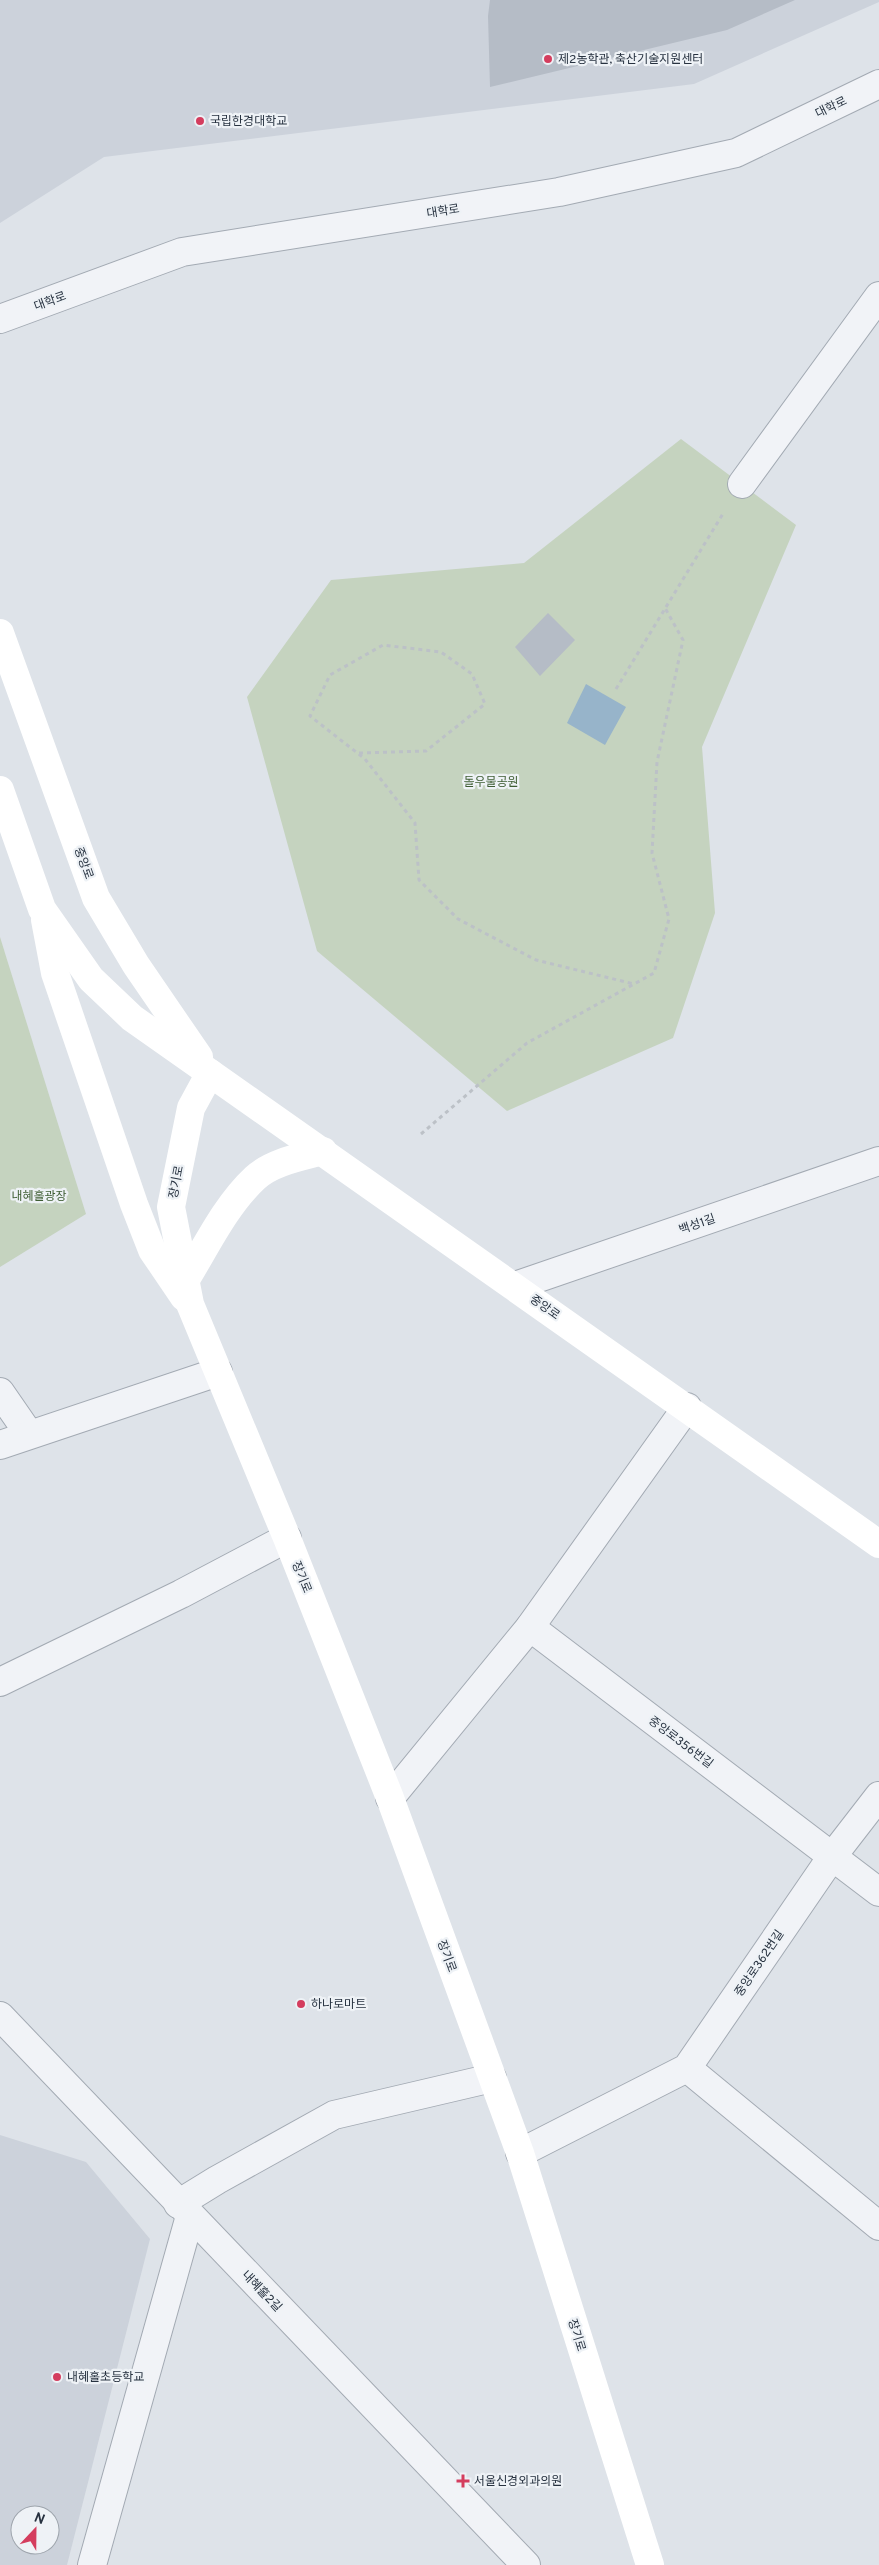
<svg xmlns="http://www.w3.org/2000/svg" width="879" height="2565" viewBox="0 0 879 2565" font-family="Overpass,'Noto Sans KR',sans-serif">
<rect width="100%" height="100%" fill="#dee3e9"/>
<g fill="#ccd2db" fill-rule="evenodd">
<path d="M 0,0 L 879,0 L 879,2 L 694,84 L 104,157 L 0,223 Z"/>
<path d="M 0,2135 L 86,2162 L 150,2239 L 67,2565 L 0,2565 ZM 20,2515 L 50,2515 L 50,2545 L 20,2545 Z"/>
</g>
<g fill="#c5d3bf">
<path d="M 681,439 L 796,525 L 702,747 L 715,913 L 673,1038 L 507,1111 L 317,951 L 247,697 L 331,580 L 524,563 Z"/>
<path d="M 0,937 L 86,1214 L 0,1267 Z"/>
</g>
<path fill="#97b4ca" d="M 586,684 L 626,707 L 605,745 L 567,723 Z"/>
<g fill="#b5bcc6">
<path d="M 490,0 L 795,0 L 727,30 L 490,87 L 488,16 Z"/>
<path d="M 548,613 L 575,640 L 540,676 L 515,647 Z"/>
</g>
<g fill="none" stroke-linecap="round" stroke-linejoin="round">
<g stroke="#a3aab3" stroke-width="30">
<g id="street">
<path d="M 0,319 L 182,252 L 559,192 L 736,153 L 879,84"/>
<path d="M 742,484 L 879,296"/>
<path d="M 515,1286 L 879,1161"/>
<path d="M 0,1392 L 29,1434"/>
<path d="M 0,1445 L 218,1372"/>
<path d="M 530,1627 L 879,1892"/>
<path d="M 0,1682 L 181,1594 L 287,1538"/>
<path d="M 390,1798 L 530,1627 L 687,1407"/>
<path d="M 0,2016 L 526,2565"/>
<path d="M 687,2068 L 879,2226"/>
<path d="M 520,2153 L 687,2068 L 831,1858 L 879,1796"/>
<path d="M 178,2204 L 217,2180 L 334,2115 L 492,2078"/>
<path d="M 92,2565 L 190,2216"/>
</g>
</g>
<g stroke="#bcc1c7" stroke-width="3" stroke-dasharray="4 4" stroke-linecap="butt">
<path d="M 616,689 L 724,512"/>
<path d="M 359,753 L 426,751 L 485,704 L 472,674 L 441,652 L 383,645 L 330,675 L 310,716 L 365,759 L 415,823 L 419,880 L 458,919 L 536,960 L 634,984"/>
<path d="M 421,1134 L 527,1043 L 654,973 L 669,919 L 652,853 L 657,762 L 683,640 L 665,608"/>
</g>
<use href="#street" stroke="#f1f3f7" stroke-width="28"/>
<g stroke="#fff" stroke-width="28">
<path d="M 0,633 L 96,898 L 136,965 L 199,1057"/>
<path d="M 0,790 L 42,909 L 91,979 L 132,1018 L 879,1544"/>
<path d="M 45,920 L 55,973 L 134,1204 L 152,1250 L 184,1297"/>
<path d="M 210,1073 L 191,1108 L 171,1207 L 190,1304 L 287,1538 L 390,1798 L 520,2153 L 650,2565"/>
<path d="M 185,1281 C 206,1247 225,1206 255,1178 C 272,1162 301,1157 323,1151"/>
</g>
</g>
<g fill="#d43d5e" stroke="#eef2f6" stroke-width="2">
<circle cx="548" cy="59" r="5"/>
<circle cx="200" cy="121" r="5"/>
<circle cx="301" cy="2004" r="5"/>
<circle cx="57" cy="2377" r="5"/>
<path d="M460.5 2473.5h5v5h5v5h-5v5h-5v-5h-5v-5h5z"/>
</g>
<g text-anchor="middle" stroke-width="4.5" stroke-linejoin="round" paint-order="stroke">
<g font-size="12" fill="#273240" stroke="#eef2f6" text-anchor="start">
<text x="558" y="63">제2농학관, 축산기술지원센터</text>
<text x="210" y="125">국립한경대학교</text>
<text x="311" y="2008">하나로마트</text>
<text x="67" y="2381">내혜홀초등학교</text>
<text x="474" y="2485">서울신경외과의원</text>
</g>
<g font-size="12" fill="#273240" stroke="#eef2f6">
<text transform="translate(831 107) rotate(-26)" y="4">대학로</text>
<text transform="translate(443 211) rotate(-9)" y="4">대학로</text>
<text transform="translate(50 301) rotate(-20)" y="4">대학로</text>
<text transform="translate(84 863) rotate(70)" y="4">중앙로</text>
<text transform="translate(176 1182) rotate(-79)" y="4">장기로</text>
<text transform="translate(697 1224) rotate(-19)" y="4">백성1길</text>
<text transform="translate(545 1307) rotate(35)" y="4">중앙로</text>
<text transform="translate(302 1577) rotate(68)" y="4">장기로</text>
<text transform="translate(681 1742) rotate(37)" y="4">중앙로356번길</text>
<text transform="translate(447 1956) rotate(70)" y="4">장기로</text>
<text transform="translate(759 1963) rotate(-56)" y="4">중앙로362번길</text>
<text transform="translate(262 2291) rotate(46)" y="4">내혜홀2길</text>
<text transform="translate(577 2335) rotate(73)" y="4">장기로</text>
</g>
<g font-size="12" fill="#3e5d33" stroke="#eef2f6">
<text x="491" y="786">돌우물공원</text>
<text x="39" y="1200">내혜홀광장</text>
</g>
</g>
<g transform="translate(35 2530) rotate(22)"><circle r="24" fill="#eef2f6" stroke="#9ea5ad"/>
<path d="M0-4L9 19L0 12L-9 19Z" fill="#d43d5e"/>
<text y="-8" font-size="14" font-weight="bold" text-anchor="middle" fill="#273240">N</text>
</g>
</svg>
